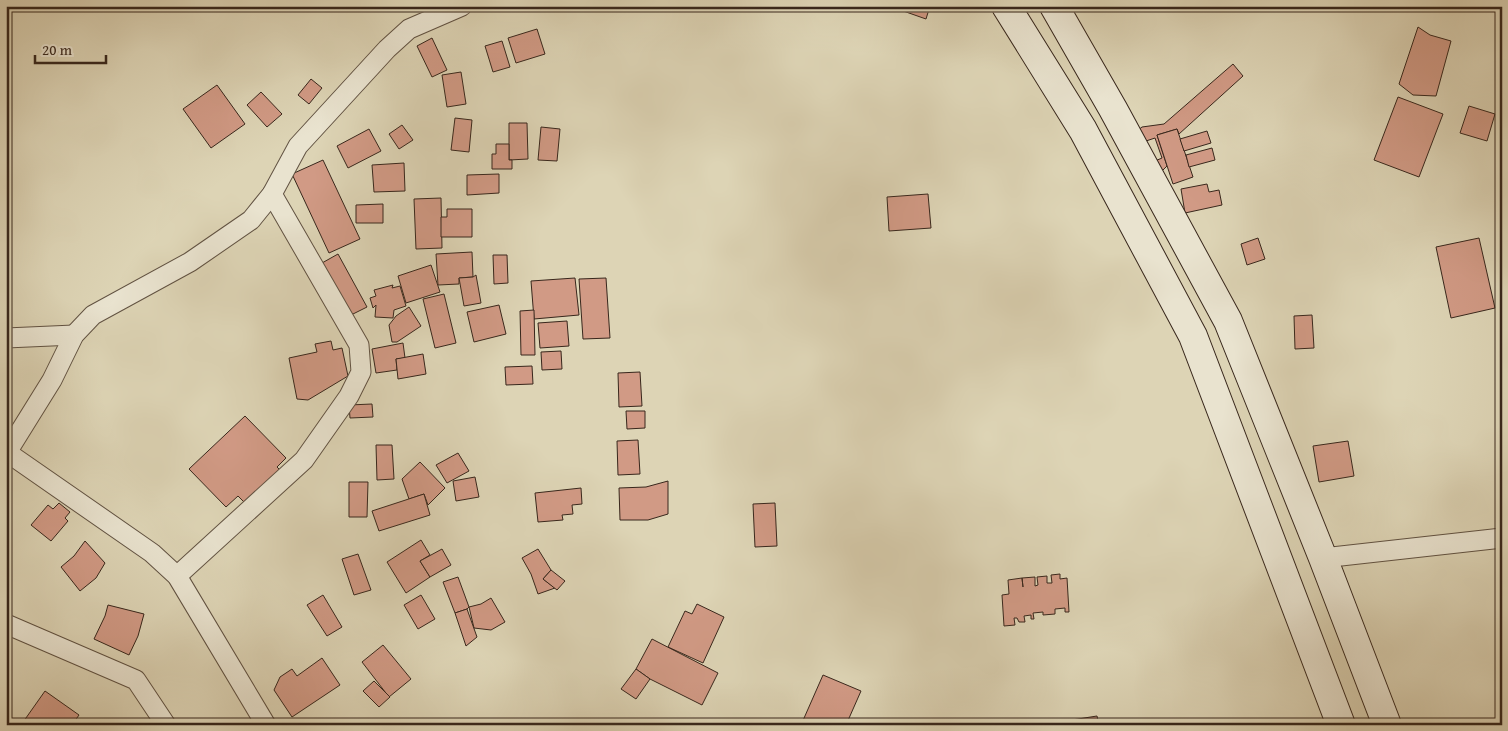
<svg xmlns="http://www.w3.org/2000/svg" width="1508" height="731" viewBox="0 0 1508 731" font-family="'Gentium Book Plus',serif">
<rect width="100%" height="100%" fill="#ddd4b5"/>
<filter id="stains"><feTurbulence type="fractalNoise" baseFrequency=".004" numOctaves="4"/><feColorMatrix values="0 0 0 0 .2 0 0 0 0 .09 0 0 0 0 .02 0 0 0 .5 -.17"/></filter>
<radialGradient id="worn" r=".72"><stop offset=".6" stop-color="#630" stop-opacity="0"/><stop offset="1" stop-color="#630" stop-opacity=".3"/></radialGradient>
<g fill="#d19a85" stroke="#38271c">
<path d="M 889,6 L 930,6 L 926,19 Z"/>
<path d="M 1418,27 L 1430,35 L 1451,41 L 1436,96 L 1413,95 L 1399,84 Z"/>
<path d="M 537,29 L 545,54 L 516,63 L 508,38 Z"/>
<path d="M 432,38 L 447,70 L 432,77 L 417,46 Z"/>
<path d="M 502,41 L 510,67 L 493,72 L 485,46 Z"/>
<path d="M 1233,64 L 1243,76 L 1179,134 L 1177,129 L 1157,135 L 1167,166 L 1160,173 L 1155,161 L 1162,158 L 1155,138 L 1146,141 L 1137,131 L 1142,127 L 1164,124 Z"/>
<path d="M 461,72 L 466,104 L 447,107 L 442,75 Z"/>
<path d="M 311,79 L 322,88 L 309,104 L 298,95 Z"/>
<path d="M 217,85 L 245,124 L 211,148 L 183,109 Z"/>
<path d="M 261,92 L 282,114 L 267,127 L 247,105 Z"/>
<path d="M 1398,97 L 1443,114 L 1419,177 L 1374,160 Z"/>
<path d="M 1469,106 L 1495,114 L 1487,141 L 1460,133 Z"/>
<path d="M 455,118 L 472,120 L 469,152 L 451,150 Z"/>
<path d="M 509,123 L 527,123 L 528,159 L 509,160 Z"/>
<path d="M 402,125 L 413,140 L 399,149 L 389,134 Z"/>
<path d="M 541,127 L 560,129 L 557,161 L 538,160 Z"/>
<path d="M 369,129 L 381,151 L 348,168 L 337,146 Z"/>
<path d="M 1177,129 L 1193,177 L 1173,184 L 1157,135 Z"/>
<path d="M 1207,131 L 1211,143 L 1184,151 L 1180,139 Z"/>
<path d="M 496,144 L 509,144 L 509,160 L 512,160 L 512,169 L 492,169 L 492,154 L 496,154 Z"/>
<path d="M 1212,148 L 1215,160 L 1189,167 L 1186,155 Z"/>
<path d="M 323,160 L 360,239 L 329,253 L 292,174 Z"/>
<path d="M 404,163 L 405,191 L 374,192 L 372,165 Z"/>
<path d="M 499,174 L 499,193 L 467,195 L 467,175 Z"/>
<path d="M 1207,184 L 1209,192 L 1219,190 L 1222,205 L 1185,213 L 1181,189 Z"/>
<path d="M 928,194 L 931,228 L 889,231 L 887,197 Z"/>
<path d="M 441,198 L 442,248 L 416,249 L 414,199 Z"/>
<path d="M 383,204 L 383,223 L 356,223 L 356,205 Z"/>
<path d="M 447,209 L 472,209 L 472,237 L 441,237 L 441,217 L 447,217 Z"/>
<path d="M 1258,238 L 1265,259 L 1247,265 L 1241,244 Z"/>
<path d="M 1479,238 L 1495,308 L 1451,318 L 1436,247 Z"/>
<path d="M 472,252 L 473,277 L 459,278 L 459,284 L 438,285 L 436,254 Z"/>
<path d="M 338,254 L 367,307 L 351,315 L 322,263 Z"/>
<path d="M 493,255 L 507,255 L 508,283 L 494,284 Z"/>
<path d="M 431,265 L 440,292 L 406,303 L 398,276 Z"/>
<path d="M 476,275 L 481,303 L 464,306 L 459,278 L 473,277 Z"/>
<path d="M 575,278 L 579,315 L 534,319 L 531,281 Z"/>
<path d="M 606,278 L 610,338 L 583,339 L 579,279 Z"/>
<path d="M 393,285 L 392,288 L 400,286 L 406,306 L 394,310 L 393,318 L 375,317 L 376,305 L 373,308 L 370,298 L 376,296 L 374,290 Z"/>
<path d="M 444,294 L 456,343 L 435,348 L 423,299 Z"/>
<path d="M 499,305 L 506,334 L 474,342 L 467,312 Z"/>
<path d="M 409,307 L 421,326 L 397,342 L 392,342 L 389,325 L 396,316 Z"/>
<path d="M 534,310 L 535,355 L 521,355 L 520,311 Z"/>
<path d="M 1312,315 L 1314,348 L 1295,349 L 1294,316 Z"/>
<path d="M 567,321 L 569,346 L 540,348 L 538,323 Z"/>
<path d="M 331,341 L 333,350 L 342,348 L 348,376 L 308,400 L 297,399 L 289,358 L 317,352 L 315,344 Z"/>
<path d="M 403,343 L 405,358 L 396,359 L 397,370 L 376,373 L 372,349 Z"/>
<path d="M 561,351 L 562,369 L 542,370 L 541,352 Z"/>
<path d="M 423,354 L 426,374 L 398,379 L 396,359 Z"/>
<path d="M 532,366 L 533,384 L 506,385 L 505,367 Z"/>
<path d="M 640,372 L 642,406 L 619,407 L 618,373 Z"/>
<path d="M 372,404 L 373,417 L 350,418 L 349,405 Z"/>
<path d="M 626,411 L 645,411 L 645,428 L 627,429 Z"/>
<path d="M 245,416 L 286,458 L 277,467 L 283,473 L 249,507 L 238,496 L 226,507 L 189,469 Z"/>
<path d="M 638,440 L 640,474 L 618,475 L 617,441 Z"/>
<path d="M 1348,441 L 1354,476 L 1319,482 L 1313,446 Z"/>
<path d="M 376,445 L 392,445 L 394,479 L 377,480 Z"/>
<path d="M 458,453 L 469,471 L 447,483 L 436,465 Z"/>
<path d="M 420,462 L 445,488 L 428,505 L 424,494 L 409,499 L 402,479 Z"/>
<path d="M 475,477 L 479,497 L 456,501 L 453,481 Z"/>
<path d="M 668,481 L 668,514 L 648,520 L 620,520 L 619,488 L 646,487 Z"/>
<path d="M 349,482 L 368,482 L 367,517 L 349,517 Z"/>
<path d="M 581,488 L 582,504 L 572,505 L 573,514 L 562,515 L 563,520 L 538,522 L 535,493 Z"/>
<path d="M 424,494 L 430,515 L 379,531 L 372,511 Z"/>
<path d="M 59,503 L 70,512 L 65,518 L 68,521 L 51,541 L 31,525 L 48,505 L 53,509 Z"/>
<path d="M 775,503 L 777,546 L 755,547 L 753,504 Z"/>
<path d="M 421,540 L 430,555 L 420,561 L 430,577 L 406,593 L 387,562 Z"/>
<path d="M 85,541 L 105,563 L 96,578 L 80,591 L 61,567 L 74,556 Z"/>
<path d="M 442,549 L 451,565 L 430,577 L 420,561 Z"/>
<path d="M 538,549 L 551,570 L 543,579 L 555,588 L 538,594 L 531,574 L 522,558 Z"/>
<path d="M 358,554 L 371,590 L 354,595 L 342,559 Z"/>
<path d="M 551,570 L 565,581 L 557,590 L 543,579 Z"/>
<path d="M 1060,574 L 1060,579 L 1067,578 L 1069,612 L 1065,612 L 1065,608 L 1055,609 L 1055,614 L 1043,615 L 1043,612 L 1033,613 L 1034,619 L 1031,619 L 1031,615 L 1024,616 L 1025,622 L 1019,622 L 1017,618 L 1014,618 L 1015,625 L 1004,626 L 1002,595 L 1009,594 L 1008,580 L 1022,578 L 1023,587 L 1022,578 L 1035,577 L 1035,586 L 1038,585 L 1037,577 L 1047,576 L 1047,583 L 1052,583 L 1051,575 Z"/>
<path d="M 458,577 L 469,607 L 467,609 L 455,613 L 443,582 Z"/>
<path d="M 323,595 L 342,627 L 327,636 L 307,605 Z"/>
<path d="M 421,595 L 435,619 L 418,629 L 404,605 Z"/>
<path d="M 491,598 L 505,622 L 491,630 L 474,628 L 469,607 L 481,604 Z"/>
<path d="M 697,604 L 724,617 L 703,663 L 668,647 L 685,611 L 692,614 Z"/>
<path d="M 108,605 L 144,614 L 138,636 L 129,655 L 94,639 L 105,616 Z"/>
<path d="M 467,609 L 477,637 L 466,646 L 455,613 Z"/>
<path d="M 652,639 L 718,673 L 702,705 L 650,679 L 636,669 Z"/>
<path d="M 383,645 L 411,679 L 389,697 L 362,662 Z"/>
<path d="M 322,658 L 340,685 L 292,717 L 274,690 L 280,677 L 292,669 L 297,676 Z"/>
<path d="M 636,669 L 650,679 L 636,699 L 621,689 Z"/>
<path d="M 823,675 L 861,691 L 846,725 L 801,725 Z"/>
<path d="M 374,681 L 390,697 L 379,707 L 363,691 Z"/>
<path d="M 45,691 L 79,715 L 72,725 L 21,725 Z"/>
<path d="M 1097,716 L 1099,725 L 1059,725 L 1059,722 Z"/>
</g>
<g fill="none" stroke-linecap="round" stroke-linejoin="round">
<g stroke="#615242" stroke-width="21">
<g id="street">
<path d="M 6,338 L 74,335"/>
<path d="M 8,453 L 152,553 L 177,576 L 266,725"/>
<path d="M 6,454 L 52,380 L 74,335 L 93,315 L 190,262 L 251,220 L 272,194 L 298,146 L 387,49 L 409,29 L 462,6"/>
<path d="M 1323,558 L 1502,538"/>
<path d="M 177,576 L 304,460 L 349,396 L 361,372 L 359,345 L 272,194"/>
<path d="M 6,624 L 136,680 L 166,725"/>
</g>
</g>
<g stroke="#38271c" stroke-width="30">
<g id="secondary">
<path d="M 1006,6 L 1083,130 L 1193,336 L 1341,725"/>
<path d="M 1054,6 L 1113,109 L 1228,321 L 1323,558 L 1387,725"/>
</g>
</g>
<use href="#street" stroke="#e9e3cf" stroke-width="19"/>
<use href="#secondary" stroke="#e9e3cf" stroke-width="28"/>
</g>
<rect width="1508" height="731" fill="none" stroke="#ddd4b5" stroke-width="25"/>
<rect x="8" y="8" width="1493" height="716" fill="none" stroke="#38271c" stroke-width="2.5"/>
<rect x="12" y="12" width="1483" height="706" fill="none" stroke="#38271c"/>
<path d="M35 55v8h71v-8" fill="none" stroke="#38271c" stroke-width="2.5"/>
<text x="42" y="55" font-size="15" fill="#38271c" stroke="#e9e3cf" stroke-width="4" paint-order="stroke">20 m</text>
<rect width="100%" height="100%" filter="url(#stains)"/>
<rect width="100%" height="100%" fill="url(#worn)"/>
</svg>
